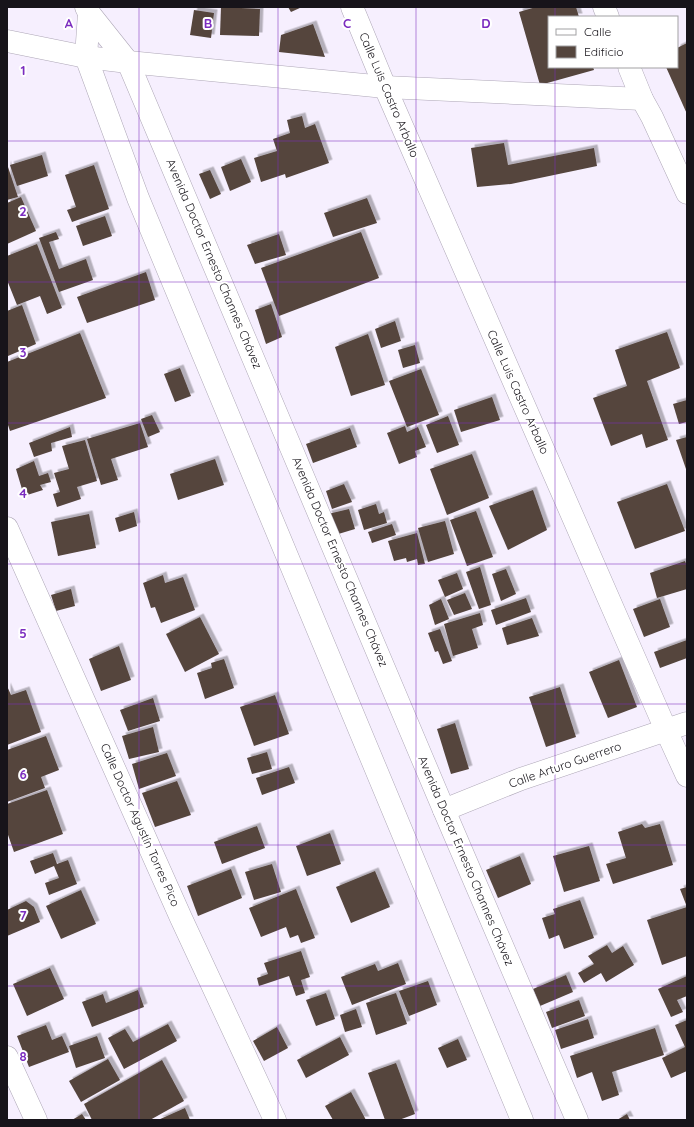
<svg xmlns="http://www.w3.org/2000/svg" width="694" height="1127" viewBox="0 0 694 1127" font-family="Quicksand,sans-serif">
<defs>
<filter id="shadow"><feDropShadow dx="3.5" dy="-3.5" stdDeviation="0" flood-color="#0004"/></filter>
</defs>
<rect width="100%" height="100%" fill="#f6effe"/>
<g fill="#54453d" filter="url(#shadow)">
<path d="M 221,7 L 260,9 L 259,36 L 220,35 Z"/>
<path d="M 288,7 L 302,7 L 291,12 Z"/>
<path d="M 536,7 L 576,7 L 579,17 L 549,17 L 549,67 L 593,67 L 594,70 L 540,85 L 519,12 Z"/>
<path d="M 194,10 L 214,13 L 211,38 L 190,35 Z"/>
<path d="M 313,24 L 325,57 L 279,52 L 281,35 Z"/>
<path d="M 687,43 L 687,114 L 666,67 L 677,67 L 677,48 Z"/>
<path d="M 302,116 L 305,128 L 315,124 L 329,163 L 286,178 L 285,174 L 261,182 L 254,158 L 277,151 L 273,139 L 290,133 L 287,120 Z"/>
<path d="M 504,143 L 508,165 L 594,148 L 597,166 L 511,184 L 477,187 L 471,148 Z"/>
<path d="M 42,155 L 48,176 L 17,186 L 10,165 Z"/>
<path d="M 241,159 L 251,182 L 230,191 L 221,167 Z"/>
<path d="M 7,164 L 18,197 L 7,200 Z"/>
<path d="M 94,165 L 109,209 L 72,222 L 67,210 L 76,207 L 65,175 Z"/>
<path d="M 210,170 L 221,194 L 210,199 L 199,174 Z"/>
<path d="M 21,197 L 36,231 L 7,244 L 7,203 Z"/>
<path d="M 367,198 L 377,223 L 333,237 L 324,213 Z"/>
<path d="M 105,216 L 112,236 L 83,246 L 76,226 Z"/>
<path d="M 56,232 L 59,239 L 49,242 L 59,269 L 86,259 L 93,280 L 59,292 L 39,238 Z"/>
<path d="M 361,232 L 379,278 L 279,316 L 261,268 Z"/>
<path d="M 279,234 L 286,255 L 255,264 L 247,245 Z"/>
<path d="M 37,244 L 62,308 L 47,314 L 40,296 L 17,305 L 7,280 L 7,256 Z"/>
<path d="M 146,272 L 155,300 L 87,323 L 77,297 Z"/>
<path d="M 271,304 L 282,337 L 266,344 L 255,310 Z"/>
<path d="M 22,305 L 36,344 L 8,356 L 7,311 Z"/>
<path d="M 395,321 L 401,341 L 381,348 L 375,329 Z"/>
<path d="M 667,332 L 680,368 L 647,381 L 668,440 L 646,448 L 642,434 L 611,446 L 593,398 L 627,386 L 615,350 Z"/>
<path d="M 80,333 L 106,398 L 10,431 L 7,422 L 7,362 Z"/>
<path d="M 368,334 L 385,385 L 351,396 L 335,347 Z"/>
<path d="M 415,345 L 420,363 L 403,368 L 398,350 Z"/>
<path d="M 180,368 L 191,396 L 175,402 L 164,374 Z"/>
<path d="M 421,369 L 439,415 L 407,427 L 389,381 Z"/>
<path d="M 492,397 L 500,420 L 461,432 L 454,410 Z"/>
<path d="M 687,400 L 687,422 L 679,424 L 673,404 Z"/>
<path d="M 152,415 L 160,432 L 148,437 L 141,419 Z"/>
<path d="M 448,416 L 459,445 L 437,453 L 426,425 Z"/>
<path d="M 140,423 L 148,447 L 111,459 L 118,480 L 101,485 L 87,439 Z"/>
<path d="M 405,426 L 407,432 L 418,427 L 426,447 L 415,451 L 417,457 L 399,464 L 387,433 Z"/>
<path d="M 70,427 L 72,437 L 51,443 L 52,451 L 34,457 L 29,443 Z"/>
<path d="M 350,428 L 357,447 L 313,463 L 306,444 Z"/>
<path d="M 687,437 L 687,472 L 676,440 Z"/>
<path d="M 85,440 L 97,481 L 77,487 L 81,499 L 57,507 L 53,494 L 60,492 L 54,473 L 69,469 L 62,446 Z"/>
<path d="M 472,454 L 489,498 L 447,515 L 430,469 Z"/>
<path d="M 215,459 L 224,485 L 178,500 L 170,474 Z"/>
<path d="M 34,461 L 39,476 L 48,473 L 51,482 L 40,485 L 43,490 L 24,496 L 16,469 Z"/>
<path d="M 344,484 L 352,502 L 332,509 L 326,491 Z"/>
<path d="M 667,484 L 685,531 L 635,549 L 617,502 Z"/>
<path d="M 533,490 L 547,530 L 508,550 L 489,506 Z"/>
<path d="M 376,504 L 379,514 L 384,512 L 387,523 L 364,530 L 358,510 Z"/>
<path d="M 349,509 L 355,529 L 335,535 L 328,514 Z"/>
<path d="M 476,511 L 493,557 L 467,566 L 450,520 Z"/>
<path d="M 134,512 L 137,526 L 119,532 L 115,518 Z"/>
<path d="M 89,514 L 96,548 L 58,556 L 51,522 Z"/>
<path d="M 445,521 L 454,554 L 428,562 L 418,528 Z"/>
<path d="M 392,524 L 396,535 L 372,543 L 368,532 Z"/>
<path d="M 417,533 L 425,564 L 418,565 L 417,559 L 407,562 L 406,558 L 394,561 L 388,541 Z"/>
<path d="M 685,561 L 687,566 L 687,589 L 657,598 L 650,573 Z"/>
<path d="M 480,567 L 491,605 L 479,609 L 466,572 Z"/>
<path d="M 506,569 L 516,594 L 501,601 L 492,574 Z"/>
<path d="M 457,573 L 463,589 L 445,597 L 438,580 Z"/>
<path d="M 163,575 L 165,583 L 183,577 L 195,610 L 161,623 L 155,607 L 151,608 L 143,583 Z"/>
<path d="M 71,589 L 75,606 L 56,611 L 51,595 Z"/>
<path d="M 465,593 L 472,609 L 454,615 L 447,600 Z"/>
<path d="M 526,598 L 531,612 L 496,625 L 491,610 Z"/>
<path d="M 441,599 L 449,619 L 435,625 L 429,605 Z"/>
<path d="M 660,599 L 670,627 L 644,637 L 633,609 Z"/>
<path d="M 480,613 L 483,625 L 472,629 L 478,648 L 453,656 L 444,624 Z"/>
<path d="M 200,617 L 219,654 L 185,672 L 166,634 Z"/>
<path d="M 532,618 L 539,636 L 507,645 L 502,628 Z"/>
<path d="M 440,629 L 452,661 L 443,664 L 438,651 L 435,652 L 428,633 Z"/>
<path d="M 687,640 L 687,658 L 660,668 L 654,652 Z"/>
<path d="M 119,646 L 131,680 L 101,691 L 89,659 Z"/>
<path d="M 224,659 L 234,688 L 205,699 L 197,673 L 212,668 L 211,663 Z"/>
<path d="M 619,660 L 637,707 L 608,718 L 589,672 Z"/>
<path d="M 7,686 L 11,695 L 26,690 L 41,732 L 7,745 Z"/>
<path d="M 560,687 L 576,737 L 546,747 L 529,697 Z"/>
<path d="M 275,695 L 289,734 L 254,746 L 240,707 Z"/>
<path d="M 153,698 L 160,721 L 128,731 L 120,710 Z"/>
<path d="M 455,723 L 469,769 L 451,774 L 437,729 Z"/>
<path d="M 153,727 L 159,752 L 129,759 L 122,736 Z"/>
<path d="M 46,736 L 59,770 L 41,777 L 45,788 L 7,802 L 7,750 Z"/>
<path d="M 267,752 L 272,769 L 252,774 L 247,758 Z"/>
<path d="M 167,753 L 176,776 L 139,789 L 132,764 Z"/>
<path d="M 289,767 L 295,783 L 262,795 L 256,778 Z"/>
<path d="M 177,781 L 191,815 L 155,827 L 142,793 Z"/>
<path d="M 47,790 L 63,834 L 14,852 L 7,832 L 7,804 Z"/>
<path d="M 642,824 L 645,828 L 660,824 L 673,865 L 613,884 L 606,864 L 626,858 L 618,832 Z"/>
<path d="M 257,826 L 265,848 L 222,864 L 214,842 Z"/>
<path d="M 330,833 L 341,864 L 307,876 L 296,846 Z"/>
<path d="M 589,846 L 600,881 L 564,892 L 553,856 Z"/>
<path d="M 53,853 L 57,864 L 68,860 L 77,884 L 49,895 L 45,883 L 59,878 L 54,866 L 35,874 L 30,861 Z"/>
<path d="M 520,856 L 531,884 L 498,898 L 486,870 Z"/>
<path d="M 272,864 L 281,892 L 254,900 L 245,872 Z"/>
<path d="M 231,869 L 242,898 L 198,916 L 187,886 Z"/>
<path d="M 375,871 L 390,907 L 351,923 L 336,887 Z"/>
<path d="M 687,887 L 687,956 L 662,965 L 647,920 L 687,907 L 680,889 Z"/>
<path d="M 296,889 L 315,938 L 301,943 L 298,935 L 290,938 L 286,927 L 261,937 L 249,908 Z"/>
<path d="M 81,890 L 96,924 L 61,939 L 46,906 Z"/>
<path d="M 580,900 L 594,938 L 564,949 L 559,935 L 549,939 L 542,918 L 555,914 L 553,909 Z"/>
<path d="M 26,901 L 34,907 L 40,922 L 7,936 L 7,910 Z"/>
<path d="M 607,945 L 612,953 L 623,946 L 634,965 L 606,982 L 601,973 L 584,983 L 578,973 L 594,964 L 588,956 Z"/>
<path d="M 301,951 L 310,977 L 301,980 L 305,993 L 296,996 L 289,976 L 259,986 L 257,978 L 268,974 L 264,963 Z"/>
<path d="M 398,963 L 406,984 L 352,1005 L 341,977 L 375,964 L 378,971 Z"/>
<path d="M 50,968 L 64,999 L 27,1016 L 13,984 Z"/>
<path d="M 566,975 L 573,992 L 540,1006 L 533,989 Z"/>
<path d="M 687,976 L 687,996 L 677,1000 L 683,1012 L 671,1017 L 658,989 Z"/>
<path d="M 428,981 L 437,1005 L 409,1016 L 399,991 Z"/>
<path d="M 138,990 L 144,1007 L 92,1027 L 82,1002 L 103,994 L 106,1003 Z"/>
<path d="M 326,993 L 335,1019 L 316,1026 L 306,1000 Z"/>
<path d="M 396,993 L 407,1024 L 376,1035 L 366,1003 Z"/>
<path d="M 579,1000 L 585,1016 L 552,1028 L 546,1012 Z"/>
<path d="M 356,1009 L 362,1027 L 345,1032 L 340,1015 Z"/>
<path d="M 588,1019 L 594,1038 L 561,1049 L 555,1030 Z"/>
<path d="M 687,1020 L 687,1071 L 671,1078 L 662,1058 L 685,1047 L 675,1025 Z"/>
<path d="M 168,1024 L 177,1041 L 124,1069 L 108,1038 L 125,1029 L 133,1042 Z"/>
<path d="M 46,1025 L 52,1040 L 62,1036 L 69,1052 L 29,1067 L 17,1036 Z"/>
<path d="M 277,1027 L 288,1048 L 264,1061 L 253,1041 Z"/>
<path d="M 655,1028 L 664,1055 L 612,1072 L 619,1095 L 602,1101 L 592,1072 L 577,1078 L 570,1056 Z"/>
<path d="M 97,1036 L 105,1058 L 76,1068 L 69,1046 Z"/>
<path d="M 340,1037 L 349,1055 L 306,1078 L 297,1060 Z"/>
<path d="M 458,1039 L 467,1060 L 447,1068 L 438,1048 Z"/>
<path d="M 108,1059 L 120,1080 L 81,1102 L 69,1081 Z"/>
<path d="M 162,1060 L 184,1101 L 150,1120 L 92,1120 L 84,1104 Z"/>
<path d="M 396,1063 L 415,1114 L 399,1120 L 385,1120 L 368,1073 Z"/>
<path d="M 351,1092 L 366,1120 L 333,1120 L 325,1106 Z"/>
<path d="M 185,1108 L 190,1120 L 158,1120 Z"/>
<path d="M 82,1114 L 86,1120 L 72,1120 Z"/>
<path d="M 627,1114 L 630,1120 L 617,1120 Z"/>
</g>
<g fill="none" stroke-linecap="round" stroke-linejoin="round">
<g stroke="#aea7b7" stroke-width="23">
<g id="minor">
<path d="M 352,7 L 385,87 L 666,730 L 687,776"/>
<path d="M 604,7 L 608,17"/>
<path d="M 7,41 L 86,57 L 128,62 L 385,87 L 642,99 L 652,117 L 687,193"/>
<path d="M 629,67 L 642,99"/>
<path d="M 7,528 L 181,918 L 275,1120"/>
<path d="M 444,810 L 521,779 L 687,723"/>
<path d="M 7,1057 L 36,1120"/>
</g>
</g>
<g stroke="#aea7b7" stroke-width="23">
<g id="tertiary">
<path d="M 86,7 L 89,13 L 128,62 L 444,810 L 577,1120"/>
<path d="M 89,13 L 86,57 L 138,198 L 522,1120"/>
</g>
</g>
<use href="#minor" stroke="#fff" stroke-width="22"/>
<use href="#tertiary" stroke="#fff" stroke-width="22"/>
</g>
<path fill="none" stroke="#7b2cbf" stroke-width="1" stroke-opacity="0.55" d="M 139,7 L 139,1120M 278,7 L 278,1120M 416,7 L 416,1120M 555,7 L 555,17M 555,67 L 555,1120M 7,141 L 687,141M 7,282 L 687,282M 7,423 L 687,423M 7,564 L 687,564M 7,704 L 687,704M 7,845 L 687,845M 7,986 L 687,986"/>
<g text-anchor="middle" stroke-width="4" stroke-linejoin="round" paint-order="stroke">
<g font-size="12" fill="#17141a" stroke="#fff">
<text transform="translate(389 95) rotate(67)" y="4">Calle Luis Castro Arballo</text>
<text transform="translate(214 264) rotate(67)" y="4">Avenida Doctor Ernesto Channes Chávez</text>
<text transform="translate(518 392) rotate(66)" y="4">Calle Luis Castro Arballo</text>
<text transform="translate(340 562) rotate(67)" y="4">Avenida Doctor Ernesto Channes Chávez</text>
<text transform="translate(565 765) rotate(-19)" y="4">Calle Arturo Guerrero</text>
<text transform="translate(140 825) rotate(66)" y="4">Calle Doctor Agustín Torres Pico</text>
<text transform="translate(466 861) rotate(67)" y="4">Avenida Doctor Ernesto Channes Chávez</text>
</g>
</g>
<g font-size="13" text-anchor="middle" font-weight="bold" fill="#7b2cbf" stroke="#fff" stroke-width="4" stroke-linejoin="round" paint-order="stroke">
<text x="69" y="28">A</text>
<text x="208" y="28">B</text>
<text x="347" y="28">C</text>
<text x="486" y="28">D</text>
<text x="23" y="75">1</text>
<text x="23" y="216">2</text>
<text x="23" y="357">3</text>
<text x="23" y="498">4</text>
<text x="23" y="638">5</text>
<text x="23" y="779">6</text>
<text x="23" y="920">7</text>
<text x="23" y="1061">8</text>
</g>
<rect width="694" height="1127" fill="none" stroke="#17141a" stroke-width="16"/>
<rect x="548" y="16" width="130" height="52" fill="#ffffff" stroke="#a2a1a3"/>
<rect x="556" y="29" width="20" height="6" fill="#ffffff" stroke="#a2a1a3"/>
<text x="584" y="36" font-size="12" fill="#17141a">Calle</text>
<rect x="556" y="46" width="20" height="12" fill="#54453d" stroke="#a2a1a3"/>
<text x="584" y="56" font-size="12" fill="#17141a">Edificio</text>
</svg>
